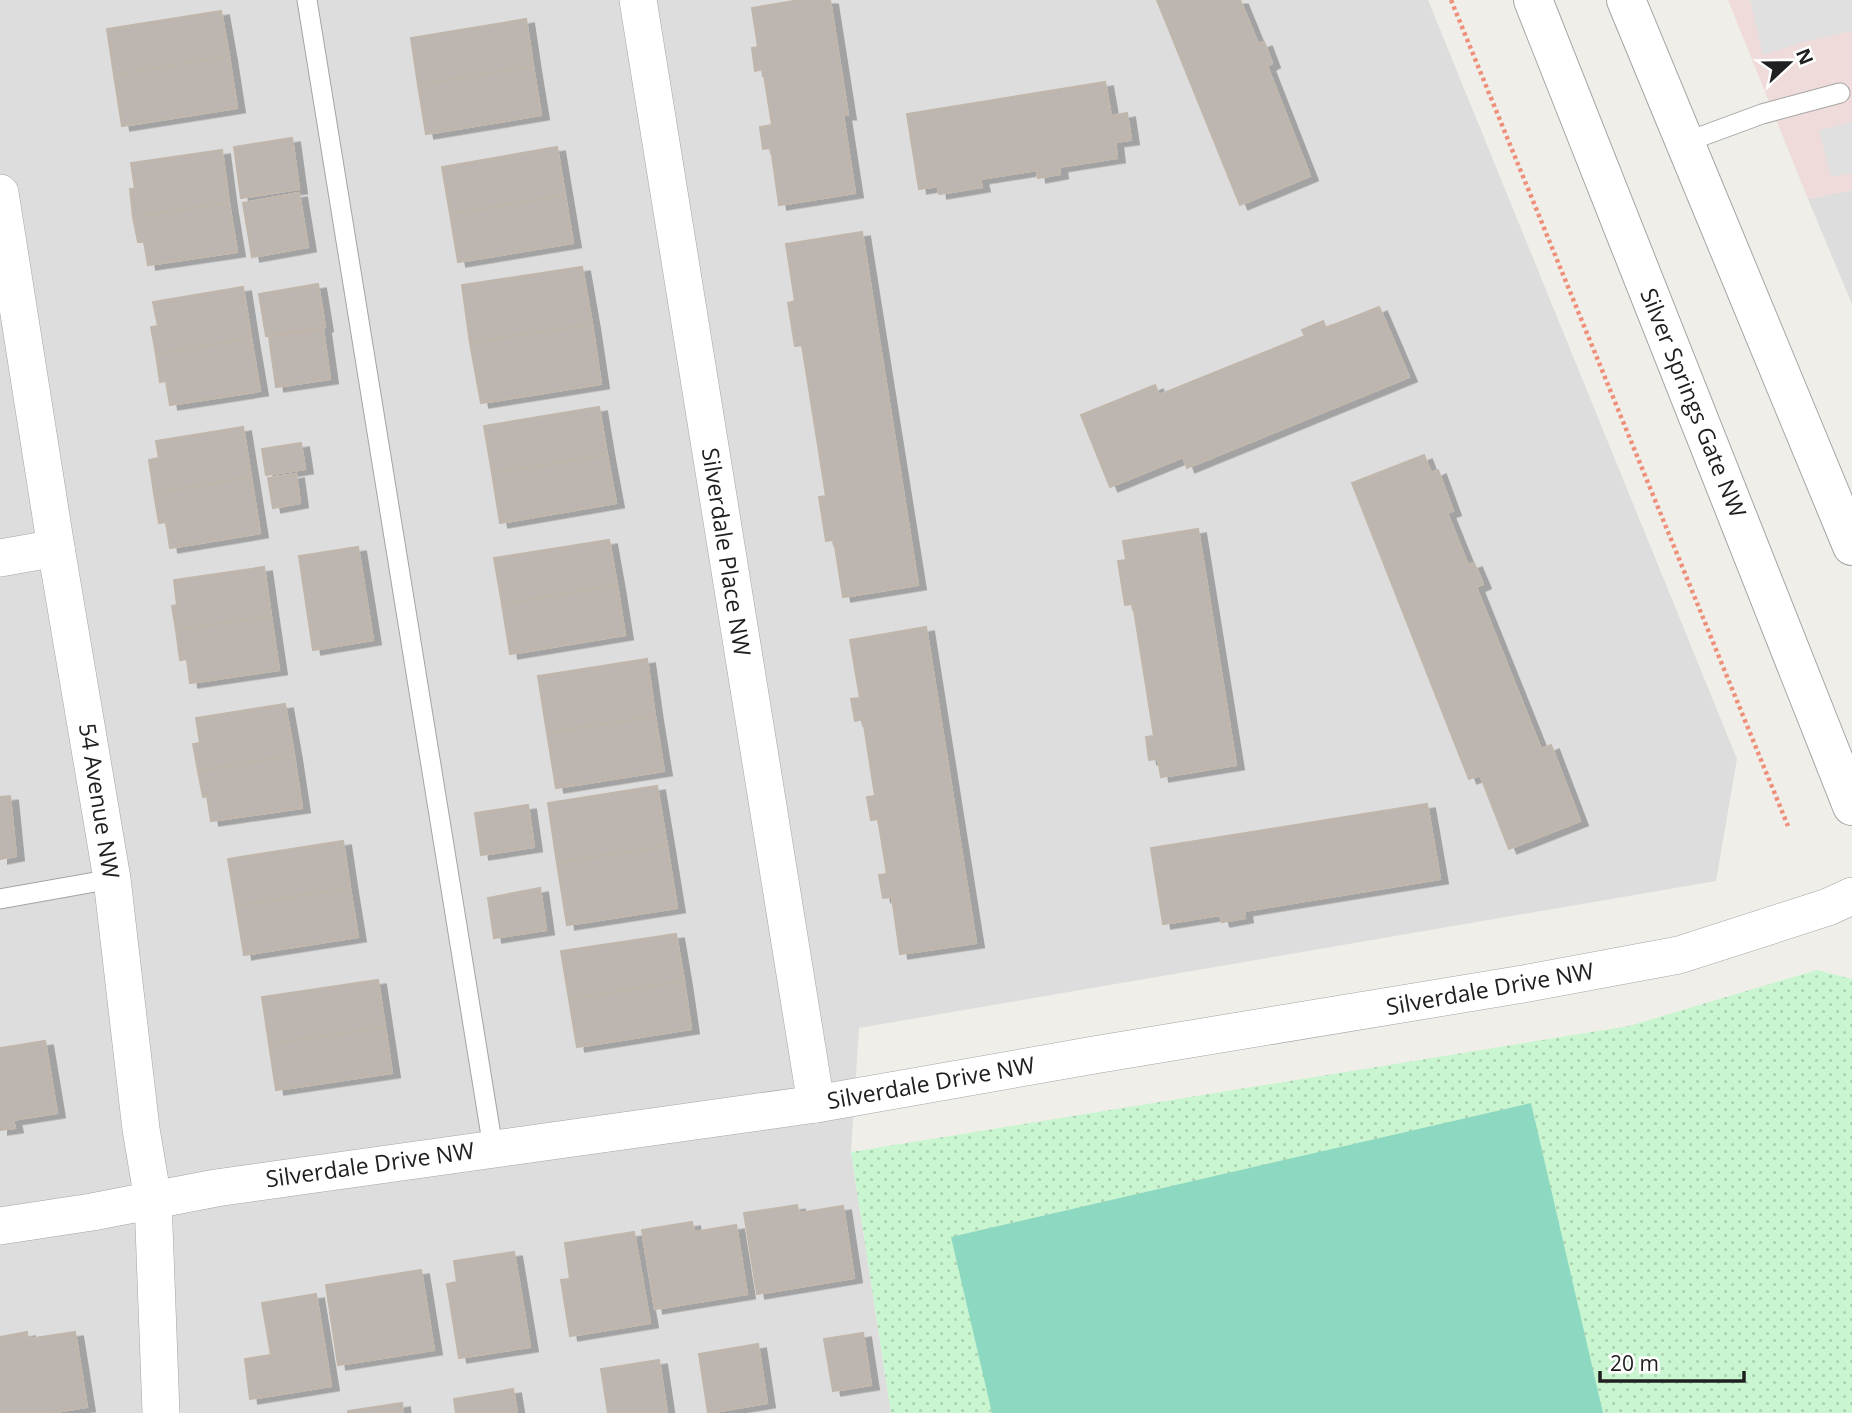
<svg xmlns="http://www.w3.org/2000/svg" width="1852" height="1413" viewBox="0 0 1852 1413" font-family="'Open Sans',sans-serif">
<defs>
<pattern id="park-dots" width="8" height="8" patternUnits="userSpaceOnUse" patternTransform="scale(1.75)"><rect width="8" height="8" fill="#c9f5d0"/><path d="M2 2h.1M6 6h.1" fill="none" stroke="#acd2b2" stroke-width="1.8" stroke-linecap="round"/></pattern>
<filter id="shadow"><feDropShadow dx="8" dy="4.5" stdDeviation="0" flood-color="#0004"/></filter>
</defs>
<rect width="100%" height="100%" fill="#f0eee8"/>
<g fill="#dedddd">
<path d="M 0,0 L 1428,0 L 1737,759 L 1716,881 L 859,1028 L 851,1152 L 891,1413 L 0,1413 Z"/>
<path d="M 1852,190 L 1852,304 L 1808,199 Z"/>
</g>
<path fill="#efdbd9" d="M 1728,0 L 1852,0 L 1852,190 L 1808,199 Z"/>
<path fill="url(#park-dots)" d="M 1817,970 L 1852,979 L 1852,1413 L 891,1413 L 851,1152 L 1629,1026 Z"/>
<path fill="#8dd8c1" d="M 1531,1103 L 1603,1413 L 992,1413 L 951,1237 Z"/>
<g fill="#e0e0e0">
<path d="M 1750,0 L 1852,0 L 1852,31 L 1803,42 L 1763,55 Z"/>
<path d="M 1852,122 L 1852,173 L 1831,177 L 1819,130 Z"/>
</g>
<g fill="#bdb6b0" stroke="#c0b6ab" stroke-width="2" filter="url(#shadow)">
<path d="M 800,0 L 830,0 L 848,115 L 843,115 L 855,193 L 779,205 L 771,148 L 763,149 L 760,127 L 772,125 L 763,69 L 755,71 L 752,48 L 758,47 L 752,8 Z"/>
<path d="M 1157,0 L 1240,0 L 1258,44 L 1264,42 L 1272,63 L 1267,66 L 1310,176 L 1240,205 Z"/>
<path d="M 221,11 L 229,56 L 114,75 L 107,29 Z"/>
<path d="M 526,19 L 533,66 L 418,85 L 411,38 Z"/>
<path d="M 229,56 L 237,108 L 122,126 L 114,75 Z"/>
<path d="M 533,66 L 541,115 L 426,134 L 418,85 Z"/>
<path d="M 1105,82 L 1111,116 L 1127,113 L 1131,140 L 1115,142 L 1117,158 L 1059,167 L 1060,174 L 1038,178 L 1037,170 L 980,179 L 982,187 L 939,194 L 938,186 L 919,189 L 907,114 Z"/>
<path d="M 292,138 L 299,189 L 241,198 L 234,147 Z"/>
<path d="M 557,147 L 565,195 L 450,214 L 442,167 Z"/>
<path d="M 222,150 L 229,203 L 133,217 L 130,189 L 135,189 L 131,163 Z"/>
<path d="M 299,193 L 308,247 L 252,257 L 243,203 Z"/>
<path d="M 565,195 L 573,243 L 458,262 L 450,214 Z"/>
<path d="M 229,203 L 237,252 L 148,265 L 144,242 L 138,242 L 133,217 Z"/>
<path d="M 862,232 L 918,585 L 843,597 L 834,540 L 826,541 L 819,497 L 826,496 L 802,345 L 795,346 L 788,303 L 795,301 L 786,244 Z"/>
<path d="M 582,267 L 592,324 L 470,343 L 462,285 Z"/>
<path d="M 318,284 L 325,327 L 266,336 L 259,294 Z"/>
<path d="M 243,287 L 251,338 L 156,354 L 151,327 L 158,326 L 153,302 Z"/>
<path d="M 1379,307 L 1409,377 L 1187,468 L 1183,457 L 1110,487 L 1081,415 L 1155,385 L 1159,395 L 1305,336 L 1302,330 L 1323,321 L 1326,328 Z"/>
<path d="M 592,324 L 601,384 L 481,403 L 470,343 Z"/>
<path d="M 323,329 L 330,379 L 276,387 L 269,337 Z"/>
<path d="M 251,338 L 260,391 L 170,405 L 166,381 L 160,382 L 156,354 Z"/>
<path d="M 599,407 L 607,455 L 492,473 L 484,426 Z"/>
<path d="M 243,427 L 251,477 L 154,493 L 149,460 L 159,458 L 156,441 Z"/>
<path d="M 301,443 L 305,469 L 266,475 L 262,449 Z"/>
<path d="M 607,455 L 616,503 L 500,523 L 492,473 Z"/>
<path d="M 1424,455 L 1431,473 L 1438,470 L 1453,511 L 1447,513 L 1468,565 L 1474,563 L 1483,584 L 1476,587 L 1541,749 L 1551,745 L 1580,821 L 1509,849 L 1480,775 L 1469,779 L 1352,483 Z"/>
<path d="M 296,474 L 300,503 L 273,508 L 268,478 Z"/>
<path d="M 251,477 L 260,533 L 170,548 L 166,522 L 159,523 L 154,493 Z"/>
<path d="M 1198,529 L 1236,765 L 1161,777 L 1158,759 L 1149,760 L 1146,737 L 1154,736 L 1133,604 L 1125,605 L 1118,561 L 1126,560 L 1123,541 Z"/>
<path d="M 609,540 L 617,585 L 502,604 L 494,558 Z"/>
<path d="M 358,547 L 373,640 L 313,650 L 299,556 Z"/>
<path d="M 264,567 L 271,616 L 176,630 L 172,606 L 177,605 L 174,580 Z"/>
<path d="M 617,585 L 625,635 L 510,654 L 502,604 Z"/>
<path d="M 271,616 L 279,670 L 190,683 L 187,659 L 180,660 L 176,630 Z"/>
<path d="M 926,627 L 976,943 L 900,954 L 892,897 L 883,898 L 879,875 L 887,874 L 878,819 L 871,820 L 867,797 L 875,796 L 863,719 L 855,721 L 851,699 L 860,698 L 850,640 Z"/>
<path d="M 647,659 L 655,716 L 547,733 L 538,676 Z"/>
<path d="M 285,704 L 294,755 L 198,771 L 193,744 L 200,743 L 196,718 Z"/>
<path d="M 655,716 L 664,771 L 556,788 L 547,733 Z"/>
<path d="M 294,755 L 302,808 L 211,821 L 207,796 L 203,797 L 198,771 Z"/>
<path d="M 657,786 L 667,846 L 557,863 L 548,803 Z"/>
<path d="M 10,796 L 16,856 L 0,859 L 0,797 Z"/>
<path d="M 1427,804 L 1440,879 L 1244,911 L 1245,918 L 1222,922 L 1220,915 L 1163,924 L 1151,848 Z"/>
<path d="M 528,805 L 534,847 L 481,855 L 475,813 Z"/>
<path d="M 343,841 L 350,888 L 236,906 L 228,859 Z"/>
<path d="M 667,846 L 677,908 L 567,925 L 557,863 Z"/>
<path d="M 350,888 L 358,937 L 244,955 L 236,906 Z"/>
<path d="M 540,888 L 546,930 L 494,938 L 488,898 Z"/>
<path d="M 676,934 L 684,981 L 569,999 L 561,951 Z"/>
<path d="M 378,980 L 385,1027 L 269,1044 L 262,997 Z"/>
<path d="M 684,981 L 691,1029 L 577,1047 L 569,999 Z"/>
<path d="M 385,1027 L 392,1073 L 276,1090 L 269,1044 Z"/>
<path d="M 45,1041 L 57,1113 L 13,1120 L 15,1128 L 0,1130 L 0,1048 Z"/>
<path d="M 797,1205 L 799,1213 L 843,1206 L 854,1278 L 757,1294 L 744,1213 Z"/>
<path d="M 692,1222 L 694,1232 L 736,1225 L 747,1294 L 655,1309 L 642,1230 Z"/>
<path d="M 634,1232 L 650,1323 L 570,1336 L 561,1280 L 570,1279 L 565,1243 Z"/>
<path d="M 514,1252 L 530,1347 L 459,1358 L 447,1284 L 457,1282 L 454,1261 Z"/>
<path d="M 421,1270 L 434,1350 L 338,1365 L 326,1285 Z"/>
<path d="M 316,1294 L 331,1386 L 250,1399 L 245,1359 L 271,1355 L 262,1303 Z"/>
<path d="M 27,1332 L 28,1339 L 75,1332 L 87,1407 L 49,1413 L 0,1413 L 0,1337 Z"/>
<path d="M 863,1333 L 871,1385 L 833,1391 L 824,1339 Z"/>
<path d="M 758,1344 L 767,1403 L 708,1413 L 699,1354 Z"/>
<path d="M 659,1360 L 667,1413 L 608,1413 L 601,1369 Z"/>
<path d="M 513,1389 L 517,1413 L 456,1413 L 454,1399 Z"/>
<path d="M 402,1403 L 403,1413 L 348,1413 L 348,1411 Z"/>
</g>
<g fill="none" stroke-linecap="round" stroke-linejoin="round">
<g stroke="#a4a4a4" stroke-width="21">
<g id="service">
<path d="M 307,0 L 493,1148"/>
<path d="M 1686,142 L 1762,114 L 1840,93"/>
<path d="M 0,899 L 112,879"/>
</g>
</g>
<g stroke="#a4a4a4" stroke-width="38">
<g id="minor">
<path d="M 638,0 L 816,1104"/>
<path d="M 0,193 L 56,548 L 112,879 L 141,1129 L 153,1200 L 161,1413"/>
<path d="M 0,558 L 56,548"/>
<path d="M 0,1226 L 92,1212 L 216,1188 L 816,1104 L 1100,1054 L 1523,984 L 1679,955 L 1828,907 L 1852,896"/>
</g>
</g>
<g stroke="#a4a4a4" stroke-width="40">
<g id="tertiary">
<path d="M 1533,0 L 1852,806"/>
<path d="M 1626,0 L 1852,546"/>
</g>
</g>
<path stroke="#ee8f7a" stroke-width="4.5" stroke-dasharray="3.5 3.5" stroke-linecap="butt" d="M 1451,0 L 1788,826"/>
<use href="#service" stroke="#fff" stroke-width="19"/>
<use href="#minor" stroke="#fff" stroke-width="37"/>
<use href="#tertiary" stroke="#fff" stroke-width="38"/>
</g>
<g text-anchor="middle" stroke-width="5" stroke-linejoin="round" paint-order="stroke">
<g font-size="23" fill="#202020" stroke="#fff">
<text transform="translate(1693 403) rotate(68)" y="8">Silver Springs Gate NW</text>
<text transform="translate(726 552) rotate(81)" y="8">Silverdale Place NW</text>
<text transform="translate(99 801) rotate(81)" y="8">54 Avenue NW</text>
<text transform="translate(1490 989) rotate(-10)" y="8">Silverdale Drive NW</text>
<text transform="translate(931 1083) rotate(-10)" y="8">Silverdale Drive NW</text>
<text transform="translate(370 1165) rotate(-8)" y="8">Silverdale Drive NW</text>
</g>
</g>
<g transform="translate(1789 63) rotate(68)" stroke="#ffffff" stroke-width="5" paint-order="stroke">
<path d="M0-5L12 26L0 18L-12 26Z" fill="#202020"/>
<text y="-10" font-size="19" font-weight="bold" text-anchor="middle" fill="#202020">N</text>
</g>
<path d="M1600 1371v10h144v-10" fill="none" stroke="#202020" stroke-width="3.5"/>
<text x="1610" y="1371" font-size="21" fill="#202020" stroke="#ffffff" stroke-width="5" paint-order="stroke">20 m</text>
</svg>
